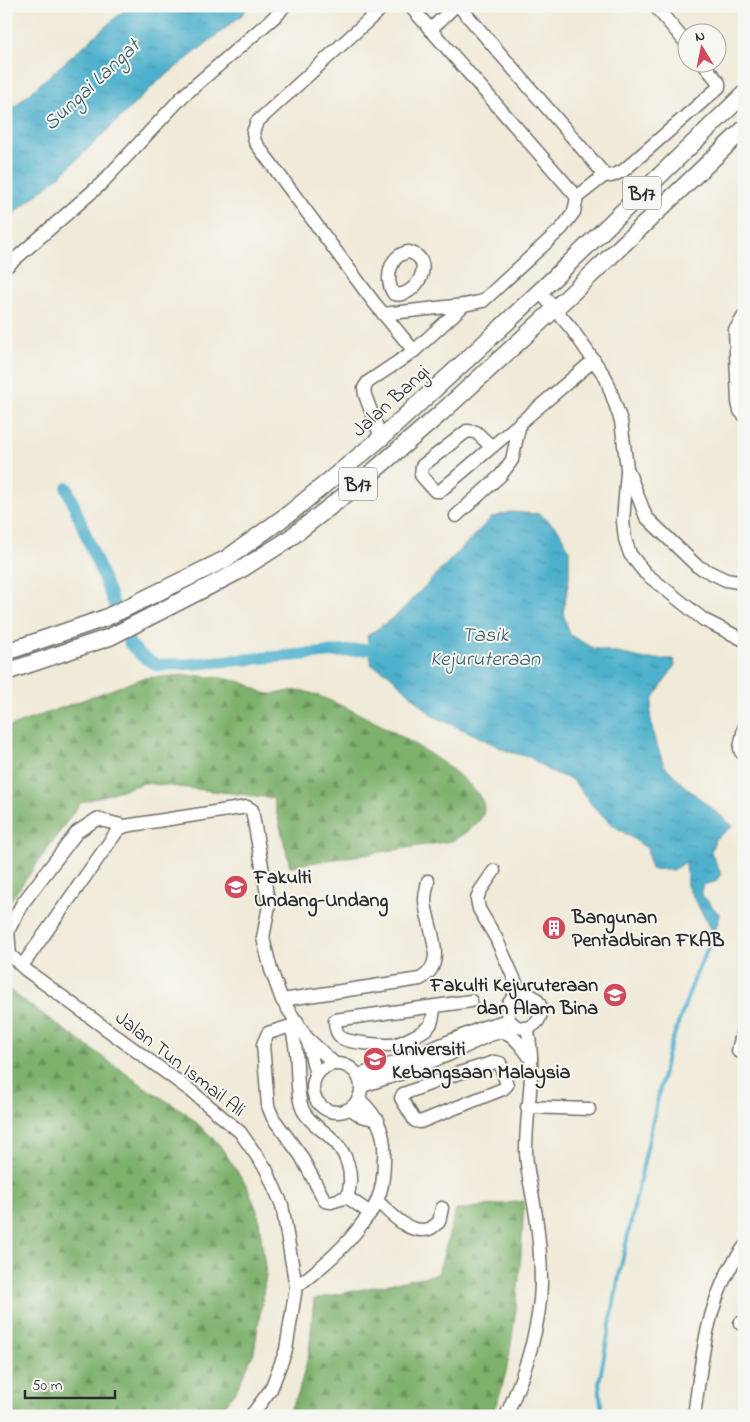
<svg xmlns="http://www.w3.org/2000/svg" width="750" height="1422" viewBox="0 0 750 1422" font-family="'Indie Flower',sans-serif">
<defs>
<pattern id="forest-firs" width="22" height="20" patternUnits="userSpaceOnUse" patternTransform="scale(1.25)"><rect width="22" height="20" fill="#7db16c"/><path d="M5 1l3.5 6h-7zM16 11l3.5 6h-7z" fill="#679059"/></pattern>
<pattern id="water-ripples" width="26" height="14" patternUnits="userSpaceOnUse" patternTransform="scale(1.25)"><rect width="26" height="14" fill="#4db0cc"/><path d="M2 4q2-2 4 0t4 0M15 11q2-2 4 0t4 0" fill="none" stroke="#408fa6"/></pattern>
</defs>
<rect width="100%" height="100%" fill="#f6f6f2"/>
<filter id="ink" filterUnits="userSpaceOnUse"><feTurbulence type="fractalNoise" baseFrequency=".02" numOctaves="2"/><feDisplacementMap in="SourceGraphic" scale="10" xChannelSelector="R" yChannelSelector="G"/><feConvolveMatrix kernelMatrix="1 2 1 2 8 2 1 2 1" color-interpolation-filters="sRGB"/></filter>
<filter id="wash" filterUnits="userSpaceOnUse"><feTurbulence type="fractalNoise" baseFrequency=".0096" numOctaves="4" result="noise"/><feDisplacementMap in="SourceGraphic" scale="20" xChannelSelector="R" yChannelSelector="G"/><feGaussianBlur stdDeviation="1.12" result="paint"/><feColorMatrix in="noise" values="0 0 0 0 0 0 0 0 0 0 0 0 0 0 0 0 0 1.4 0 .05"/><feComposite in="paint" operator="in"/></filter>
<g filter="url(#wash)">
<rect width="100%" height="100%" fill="#f0ead8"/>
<g fill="url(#forest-firs)" stroke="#546e4c">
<path d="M 185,675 C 204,676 223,677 241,682 C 250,684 260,693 269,694 C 279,695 289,689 303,691 C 337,698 480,772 484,807 C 485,823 463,834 452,841 L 290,866 L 273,798 L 144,783 L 80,803 L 6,907 L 6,728 L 143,678 Z"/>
<path d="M 6,988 L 149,1090 L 186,1113 L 218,1143 L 247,1186 L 258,1213 L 266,1275 L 254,1352 L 237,1389 L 216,1416 L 6,1416 Z"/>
<path d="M 524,1201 C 522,1245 519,1287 513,1331 C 509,1360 504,1389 491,1416 L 286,1416 L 298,1394 L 309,1354 L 314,1299 L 438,1274 L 456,1210 Z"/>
</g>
<g fill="url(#water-ripples)" stroke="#3c6e7c">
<path d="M 129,6 L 249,6 L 241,16 L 155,84 L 64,172 L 6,220 L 6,114 Z"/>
<path d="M 510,512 L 540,514 L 558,529 L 569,549 L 569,579 L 563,613 L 570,635 L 593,648 L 647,659 L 674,659 L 675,665 L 653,699 L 650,715 L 654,737 L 664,765 L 682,784 L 733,826 L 715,839 L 711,852 L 721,874 L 715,882 L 702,885 L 702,895 L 720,915 L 714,934 L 687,886 L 686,862 L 672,870 L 651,869 L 647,848 L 610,823 L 591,804 L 573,780 L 549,771 L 530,757 L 509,752 L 473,734 L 433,716 L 388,673 L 372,665 L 367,636 L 397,615 L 491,518 Z"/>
</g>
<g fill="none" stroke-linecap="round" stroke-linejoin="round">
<path stroke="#4db0cc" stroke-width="4" d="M 602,1416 L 599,1383 L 620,1271 L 668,1052 L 695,977 L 714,934"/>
<path stroke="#4db0cc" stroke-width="12" d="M 67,488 L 130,644 L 142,656 L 157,665 L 191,664 L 370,649"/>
</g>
</g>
<g filter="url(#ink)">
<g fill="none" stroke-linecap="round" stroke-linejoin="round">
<g stroke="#706e68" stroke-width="15">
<g id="minor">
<path d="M 384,6 L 257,122 L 253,132 L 255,142 L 372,300 L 414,351"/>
<path d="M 410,6 L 577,197"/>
<path d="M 459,6 L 605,175 L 611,176 L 623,171 L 719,87 L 719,83 L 702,62"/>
<path d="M 655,6 L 688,45"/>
<path d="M 430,30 L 455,6"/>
<path d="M 409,252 C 438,260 415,299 394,294 C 384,281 389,254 409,252 Z"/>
<path d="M 6,267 L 101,184 L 183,96 L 279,13 L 284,6"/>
<path d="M 540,292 L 571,328 L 606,378 L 621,421 L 627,468 L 646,517 L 697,566 L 726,580 L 744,583"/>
<path d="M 383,314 L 464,305"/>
<path d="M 744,316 L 735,330 L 738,402 L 740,411 L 744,415"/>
<path d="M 381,438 L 365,395 L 364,388 L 368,382 L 414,351 L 464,305 L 483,301 L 562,228 L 574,212 L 577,197 L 605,175"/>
<path d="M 492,447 L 476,432 L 467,431 L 422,466 L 421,475 L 435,491 L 440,491 L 594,360"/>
<path d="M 627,472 L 623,521 L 625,539 L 630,554 L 645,573 L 704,620 L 744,640"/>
<path d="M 456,516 L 501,475 L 512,460 L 520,423"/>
<path d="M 744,728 L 740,748 L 741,752 L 744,754"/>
<path d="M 494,871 L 480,891 L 477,899 L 479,909 L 496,938 L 521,994"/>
<path d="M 22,966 L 118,830 L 125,826"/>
<circle cx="524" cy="1011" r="17"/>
<path d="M 282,1000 L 420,979 C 450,963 426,926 425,900 C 425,894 427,887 428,881"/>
<path d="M 435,1006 C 433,1012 433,1021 430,1025 C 425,1032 400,1044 392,1045 C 382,1045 349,1043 342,1038 C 336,1034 335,1026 335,1020 L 471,1001"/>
<path d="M 744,1025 L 738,1051 L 744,1052"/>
<path d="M 291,1026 C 293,1034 295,1043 296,1052 C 298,1067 296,1100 304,1112 C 310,1123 320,1128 329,1136 C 347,1151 355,1175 347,1197 L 331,1202 L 325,1201 L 301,1156 L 273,1118 L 268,1106 L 263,1044 L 268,1033 L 291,1026 L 297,1021"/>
<path d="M 487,1036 C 491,1035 496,1033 500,1032 C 513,1031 524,1050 531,1059"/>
<path d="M 307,1038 L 316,1075"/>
<path d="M 495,1062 L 500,1063 L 507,1085 L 503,1089 L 420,1122 L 415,1121 L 401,1098 L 403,1094 L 456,1074 Z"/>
<circle cx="337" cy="1088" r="24"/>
<path d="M 359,1075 L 409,1058 L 484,1027 L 509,1020"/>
<path d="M 362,1086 L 402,1073 L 448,1055 L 487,1036 L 484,1027"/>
<path d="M 527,1107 L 589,1109"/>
<path d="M 351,1109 L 361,1116 L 378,1120"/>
<path d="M 347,1197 L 370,1213"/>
<path d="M 377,1201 C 391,1213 408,1235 429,1229 C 432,1228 436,1224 439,1222 L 442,1208"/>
<path d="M 296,1287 C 322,1267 346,1247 364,1221 C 369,1215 374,1208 377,1201 C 382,1190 384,1173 384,1160 C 386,1134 378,1116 359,1099"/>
<path d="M 740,1323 L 744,1325"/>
<path d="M 251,1416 L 271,1389 L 286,1350 L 296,1287 L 282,1205 L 266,1169 L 240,1132 L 191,1091 L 26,970 L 10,955 L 8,931 L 22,904 L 77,832 L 97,819 L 125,826 L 247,807 L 252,810 L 269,905 L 263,938 L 271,970 L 282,1000 L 307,1038 L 335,1064"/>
<path d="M 506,1416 C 524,1376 540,1329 541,1284 C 541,1262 539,1238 536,1216 C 533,1194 526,1171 526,1149 C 526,1109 537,1067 527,1028"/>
<path d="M 694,1416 C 701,1367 705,1314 729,1270 C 733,1262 739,1255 744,1247"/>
</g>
</g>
<g stroke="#706e68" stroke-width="19">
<g id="major">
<path d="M 6,652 L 105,618 L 128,607 L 226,559 L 290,513 L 381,438 L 474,353 L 555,277 L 744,94"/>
<path d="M 6,672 L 110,637 L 237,572 L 286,541 L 354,488 L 441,413 L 572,293 L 744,129"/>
</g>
</g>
<use href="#minor" stroke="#fff" stroke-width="12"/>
<use href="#major" stroke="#fff" stroke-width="16"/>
</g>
</g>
<defs>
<g id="university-disc" transform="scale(1.25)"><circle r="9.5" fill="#d1495b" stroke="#f6f6f2"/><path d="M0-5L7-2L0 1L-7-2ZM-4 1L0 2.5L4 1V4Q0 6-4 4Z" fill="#fff"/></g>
<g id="building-disc" transform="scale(1.25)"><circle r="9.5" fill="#d1495b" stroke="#f6f6f2"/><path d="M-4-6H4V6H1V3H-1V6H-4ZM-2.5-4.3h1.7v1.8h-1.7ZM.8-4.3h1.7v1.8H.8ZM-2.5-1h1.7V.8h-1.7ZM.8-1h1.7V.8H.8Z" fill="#fff"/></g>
</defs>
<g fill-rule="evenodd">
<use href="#university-disc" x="236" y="887"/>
<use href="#building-disc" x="554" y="928"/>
<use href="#university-disc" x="615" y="995"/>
<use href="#university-disc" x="375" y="1059"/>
</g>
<g text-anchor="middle" stroke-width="4" stroke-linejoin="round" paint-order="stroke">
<g fill="#f6f6f2" stroke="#686867" stroke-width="1">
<rect x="623" y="176.5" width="38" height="33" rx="4"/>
<rect x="339" y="467.5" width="38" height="33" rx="4"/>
</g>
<g font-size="19" font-weight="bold" fill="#2b2b2b">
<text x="642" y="200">B17</text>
<text x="358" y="491">B17</text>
</g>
<g font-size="20" fill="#2b2b2b" stroke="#f6f6f2">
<text transform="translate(390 400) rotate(-42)" y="7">Jalan Bangi</text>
<text transform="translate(181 1063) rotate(38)" y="7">Jalan Tun Ismail Ali</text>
</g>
<g font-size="20" font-weight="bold" fill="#2b2b2b" stroke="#f6f6f2" text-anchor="start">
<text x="254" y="883">Fakulti<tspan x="254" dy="23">Undang-Undang</tspan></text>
<text x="572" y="923">Bangunan<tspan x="572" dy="23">Pentadbiran FKAB</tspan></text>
<text x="598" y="991" text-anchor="end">Fakulti Kejuruteraan<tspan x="598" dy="23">dan Alam Bina</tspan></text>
<text x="392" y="1055">Universiti<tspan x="392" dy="23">Kebangsaan Malaysia</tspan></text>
</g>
<g font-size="21" font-style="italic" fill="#375a63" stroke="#f6f6f2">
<text transform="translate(91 84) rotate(-43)" y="7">Sungai Langat</text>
<text x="485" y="641">Tasik<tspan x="485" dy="24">Kejuruteraan</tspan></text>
</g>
</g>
<rect width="750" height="1422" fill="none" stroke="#f6f6f2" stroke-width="25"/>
<g transform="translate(702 48) rotate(350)"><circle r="24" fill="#f6f6f2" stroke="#a5a5a2"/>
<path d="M0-4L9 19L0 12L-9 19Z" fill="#d1495b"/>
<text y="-8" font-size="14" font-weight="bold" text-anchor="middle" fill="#2b2b2b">N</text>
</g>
<path d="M25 1390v8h90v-8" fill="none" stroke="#2b2b2b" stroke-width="2.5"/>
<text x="32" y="1390" font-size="15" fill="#2b2b2b" stroke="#f6f6f2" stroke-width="4" paint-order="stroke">50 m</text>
</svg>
